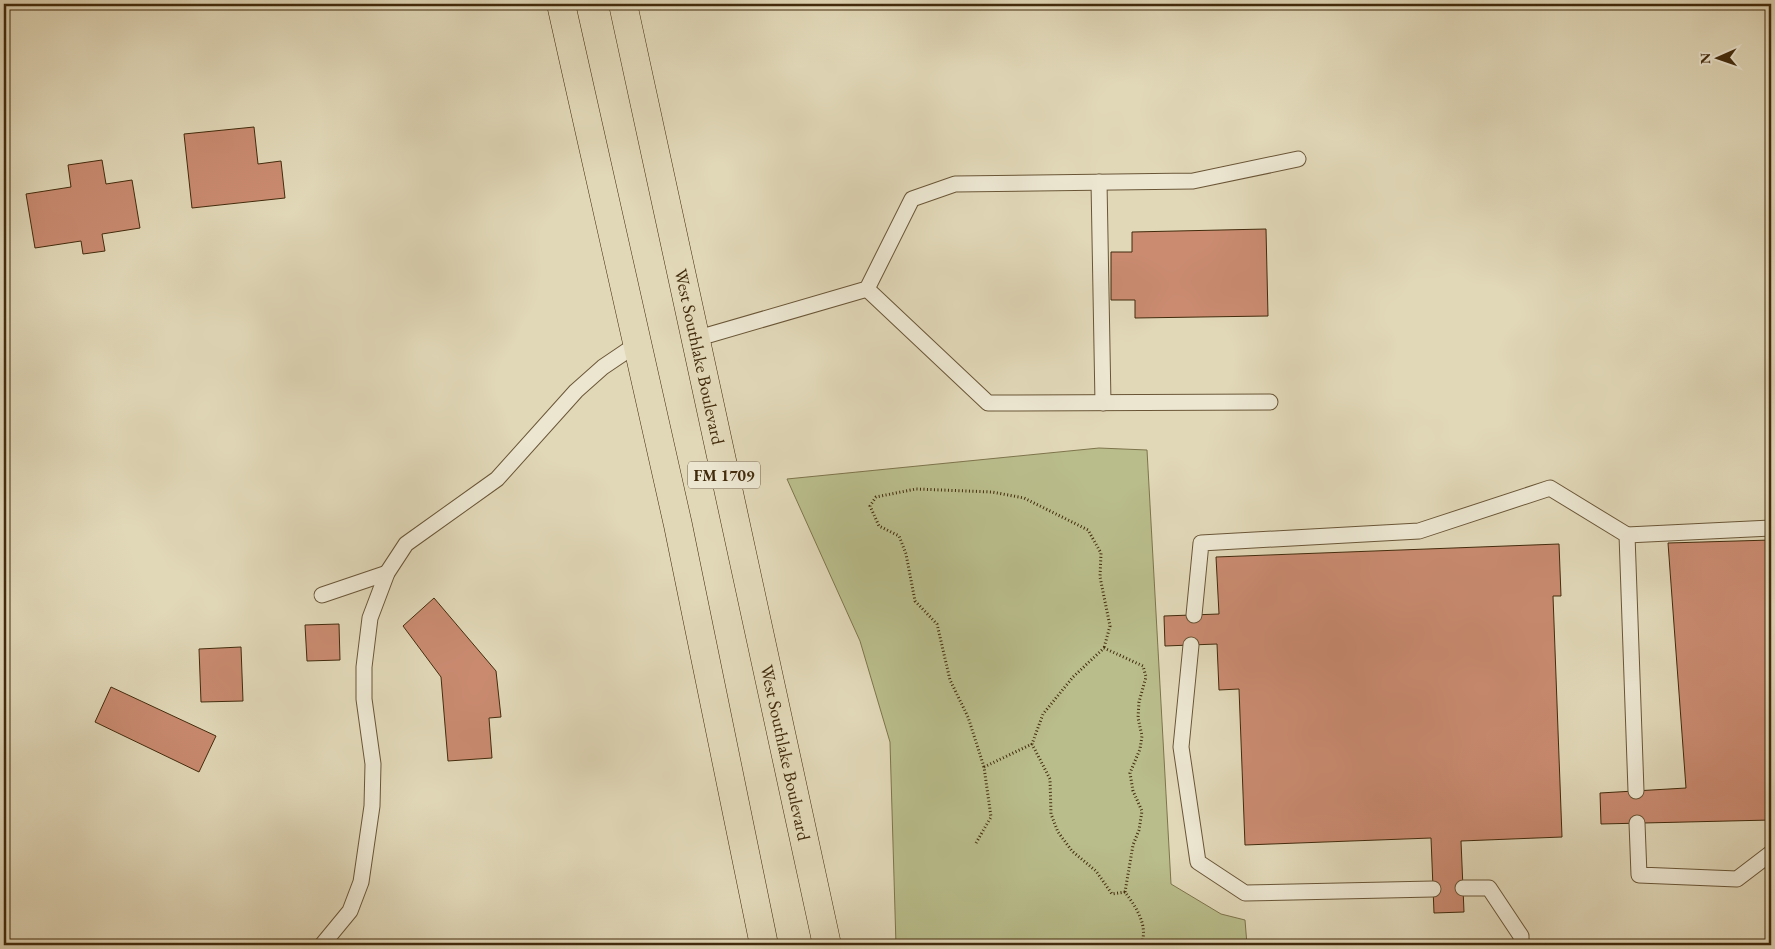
<svg xmlns="http://www.w3.org/2000/svg" width="1775" height="949" viewBox="0 0 1775 949" font-family="'EB Garamond',serif">
<rect width="100%" height="100%" fill="#e1d8b8"/>
<filter id="stains"><feTurbulence type="fractalNoise" baseFrequency=".004" numOctaves="4"/><feColorMatrix values="0 0 0 0 .2 0 0 0 0 .09 0 0 0 0 .02 0 0 0 .5 -.17"/></filter>
<radialGradient id="worn" r=".72"><stop offset=".6" stop-color="#630" stop-opacity="0"/><stop offset="1" stop-color="#630" stop-opacity=".3"/></radialGradient>
<path fill="#b9bd8b" stroke="#7e744c" d="M 1099,448 L 1147,450 L 1171,884 L 1221,914 L 1245,920 L 1247,945 L 896,945 L 890,742 L 860,641 L 787,479 Z"/>
<g fill="#ca8b71" stroke="#422b0c">
<path d="M 254,127 L 258,164 L 281,161 L 285,198 L 192,208 L 184,134 Z"/>
<path d="M 102,160 L 106,184 L 132,180 L 140,228 L 102,234 L 105,251 L 83,254 L 81,241 L 35,248 L 26,194 L 71,187 L 68,165 Z"/>
<path d="M 1266,229 L 1268,316 L 1135,318 L 1135,300 L 1111,300 L 1111,252 L 1132,252 L 1132,232 Z"/>
<path d="M 1771,540 L 1771,770 L 1766,770 L 1771,792 L 1771,820 L 1601,824 L 1600,793 L 1686,788 L 1668,543 Z"/>
<path d="M 1559,544 L 1561,596 L 1553,596 L 1562,837 L 1461,841 L 1464,912 L 1434,913 L 1431,838 L 1245,845 L 1239,689 L 1219,690 L 1217,644 L 1165,646 L 1164,616 L 1219,614 L 1216,557 Z"/>
<path d="M 434,598 L 496,671 L 501,717 L 489,718 L 492,758 L 448,761 L 441,677 L 403,626 Z"/>
<path d="M 339,624 L 340,660 L 307,661 L 305,625 Z"/>
<path d="M 241,647 L 243,701 L 201,702 L 199,649 Z"/>
<path d="M 111,687 L 216,736 L 199,772 L 95,722 Z"/>
</g>
<g fill="none" stroke-linecap="round" stroke-linejoin="round">
<g stroke="#6a5637" stroke-width="17">
<g id="lane">
<path d="M 1099,182 L 1103,403"/>
<path d="M 867,289 L 988,403 L 1270,402"/>
<path d="M 695,339 L 867,289 L 912,199 L 955,184 L 1193,181 L 1298,159"/>
<path d="M 1627,535 L 1771,528"/>
<path d="M 322,595 L 387,573"/>
<path d="M 1194,615 L 1201,543 L 1419,531 L 1550,488 L 1627,535 L 1636,791"/>
<path d="M 1191,645 L 1181,747 L 1198,862 L 1245,893 L 1433,889"/>
<path d="M 1637,823 L 1639,875 L 1737,879 L 1771,853"/>
<path d="M 1463,888 L 1489,888 L 1521,936 L 1521,945"/>
<path d="M 322,945 L 350,911 L 361,882 L 372,806 L 373,764 L 364,699 L 364,667 L 370,618 L 387,573 L 406,544 L 497,479 L 576,391 L 603,367 L 637,344"/>
</g>
</g>
<g stroke="#422b0c" stroke-width="29">
<g id="primary">
<path d="M 561,4 L 678,525 L 764,945"/>
<path id="s1" d="M 623,4 L 827,945"/>
</g>
</g>
<g stroke="#422b0c" stroke-width="3" stroke-dasharray="1 2.5" stroke-linecap="butt">
<path d="M 984,767 L 968,717 L 950,680 L 937,624 L 915,601 L 906,554 L 899,536 L 879,526 L 870,506 L 876,497 L 916,489 L 992,492 L 1024,498 L 1088,530 L 1101,553 L 1100,577 L 1110,626 L 1104,648"/>
<path d="M 976,843 L 991,817 L 984,767 L 1032,744"/>
<path d="M 1125,892 L 1112,894 L 1096,871 L 1072,851 L 1058,832 L 1051,814 L 1050,779 L 1032,744 L 1043,714 L 1073,677 L 1104,648 L 1143,666 L 1146,677 L 1139,702 L 1138,718 L 1142,736 L 1140,749 L 1130,773 L 1133,791 L 1142,811 L 1139,830 L 1133,845 L 1125,892 C 1136,907 1149,926 1141,945"/>
</g>
<use href="#lane" stroke="#ece6d1" stroke-width="15"/>
<use href="#primary" stroke="#e1d8b8" stroke-width="28"/>
</g>
<g text-anchor="middle" stroke-width="4.5" stroke-linejoin="round" paint-order="stroke">
<rect fill="#ece6d1" stroke="#756347" stroke-width="1" x="688" y="461.5" width="72" height="27" rx="4"/>
<g font-size="16" font-weight="bold" fill="#422b0c">
<text x="724" y="481">FM 1709</text>
</g>
<g font-size="18" fill="#422b0c" stroke="#ece6d1">
<text dy="6" stroke="none"><textPath href="#s1" startOffset="361">West Southlake Boulevard</textPath></text>
<text dy="6" stroke="none"><textPath href="#s1" startOffset="766">West Southlake Boulevard</textPath></text>
</g>
</g>
<rect width="1775" height="949" fill="none" stroke="#e1d8b8" stroke-width="20"/>
<rect x="5" y="5" width="1765" height="939" fill="none" stroke="#422b0c" stroke-width="2.5"/>
<rect x="10" y="10" width="1755" height="929" fill="none" stroke="#422b0c"/>
<g transform="translate(1718 58) rotate(268)" stroke="#ece6d1" stroke-width="4" paint-order="stroke">
<path d="M0-4L9 19L0 12L-9 19Z" fill="#422b0c"/>
<text y="-8" font-size="14" font-weight="bold" text-anchor="middle" fill="#422b0c">N</text>
</g>
<rect width="100%" height="100%" filter="url(#stains)"/>
<rect width="100%" height="100%" fill="url(#worn)"/>
</svg>
